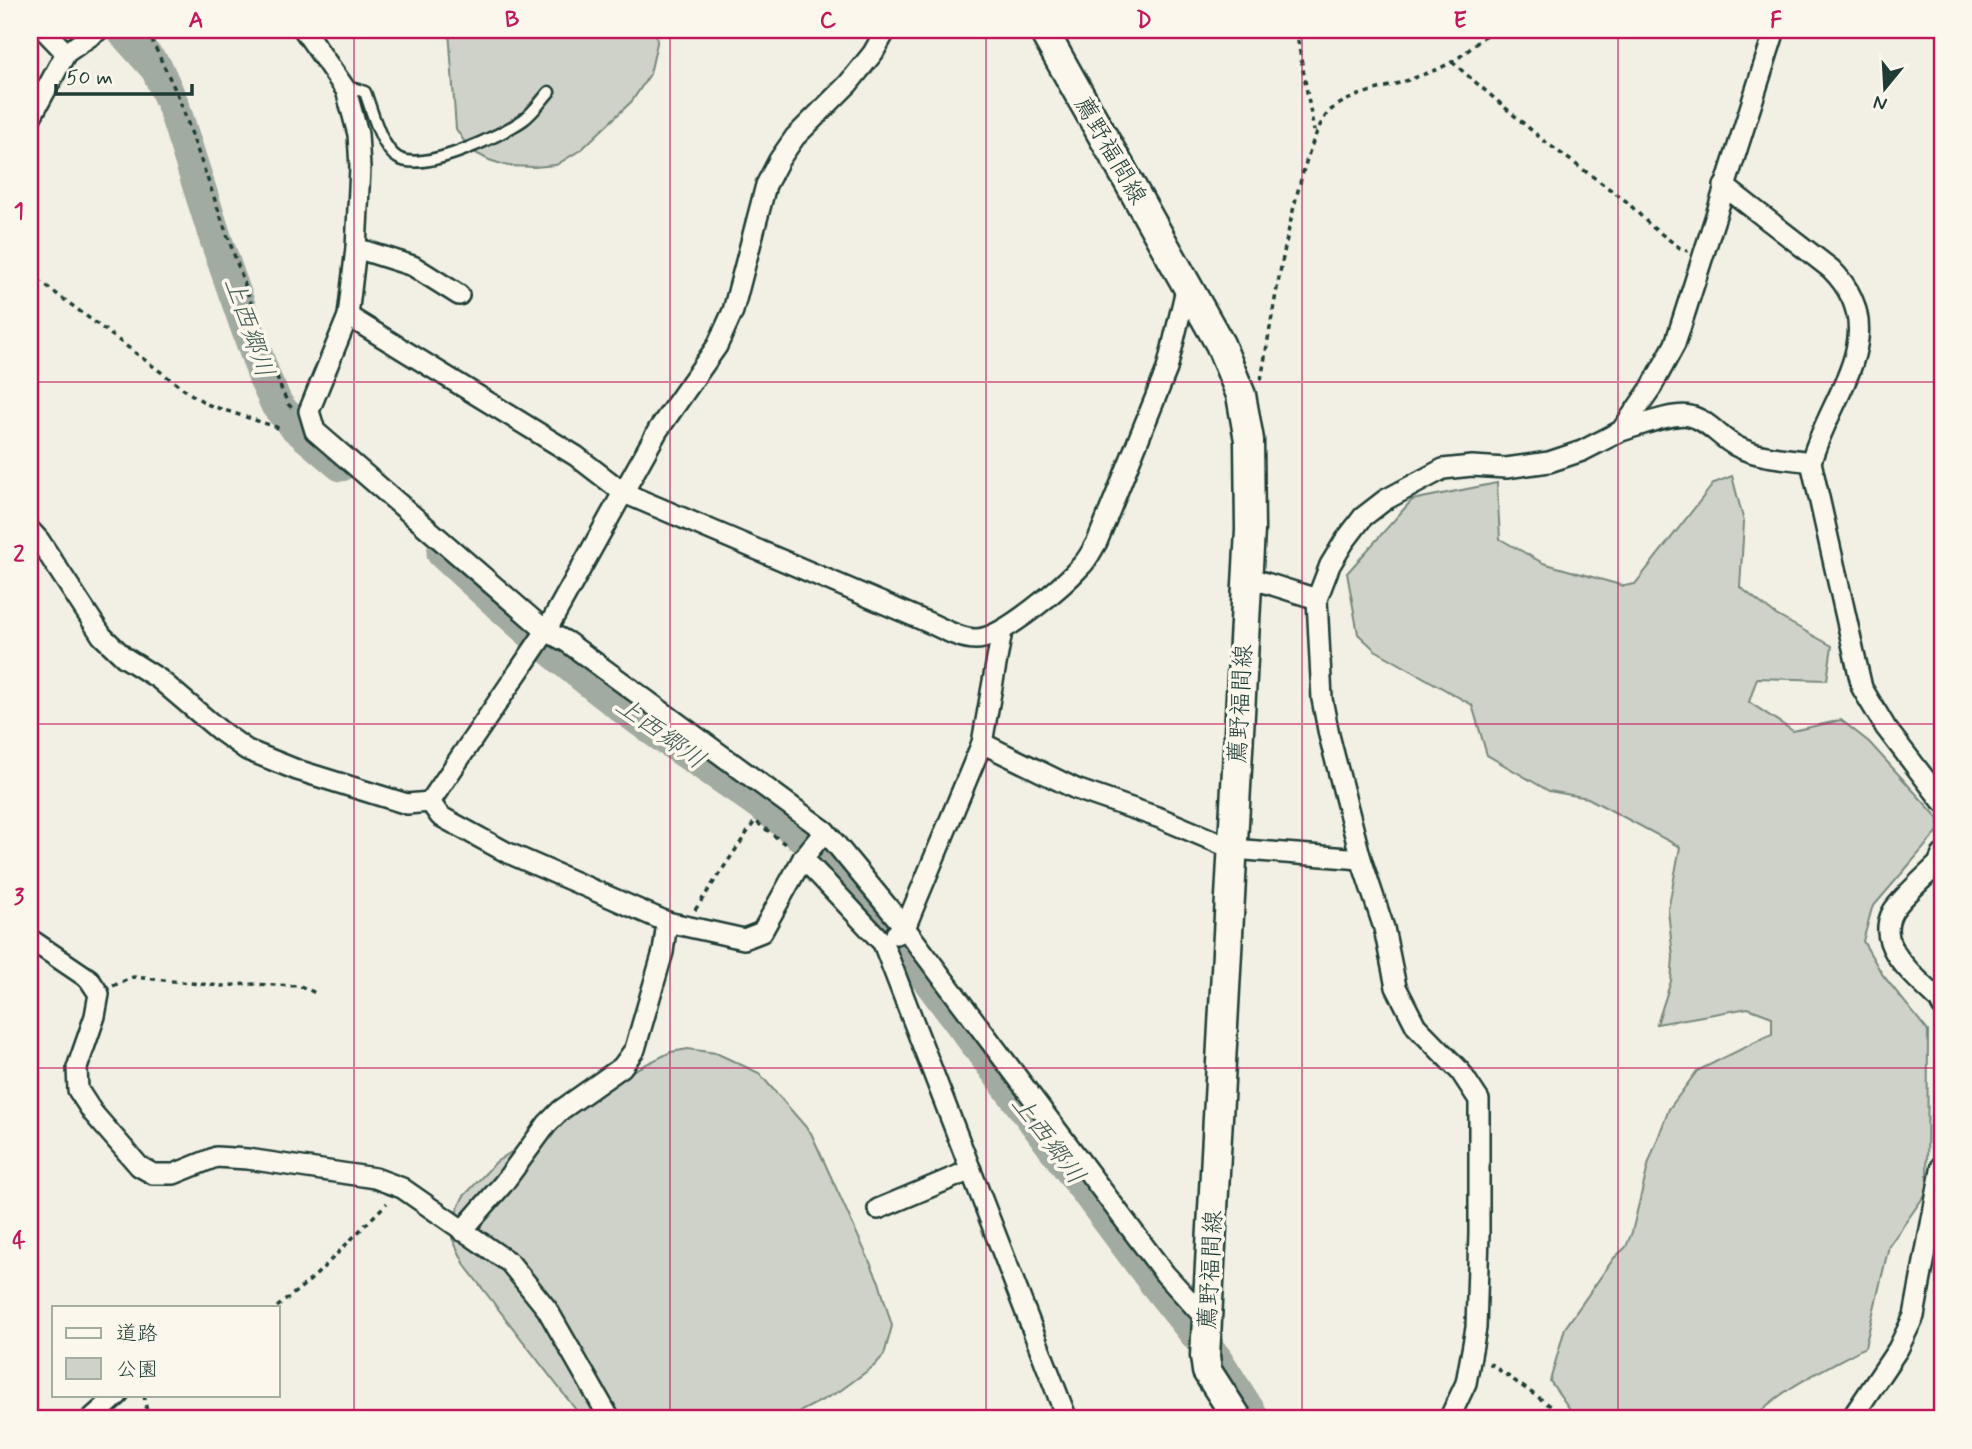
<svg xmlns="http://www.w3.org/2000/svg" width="1972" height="1449" viewBox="0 0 1972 1449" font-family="Mynerve,'Klee One',sans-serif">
<rect width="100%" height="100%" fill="#f2f0e5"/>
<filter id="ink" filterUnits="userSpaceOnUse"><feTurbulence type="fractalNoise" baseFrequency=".0143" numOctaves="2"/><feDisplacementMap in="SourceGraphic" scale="14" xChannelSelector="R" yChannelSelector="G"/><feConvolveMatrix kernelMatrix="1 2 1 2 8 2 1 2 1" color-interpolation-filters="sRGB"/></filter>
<g filter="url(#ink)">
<g fill="#cfd2c8" stroke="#77887e" stroke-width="2">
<path d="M 449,30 L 656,30 L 657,43 L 650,74 L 632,101 L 582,149 L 556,165 L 534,167 L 508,166 L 489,160 L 470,150 L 456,129 Z"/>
<path d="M 1732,476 L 1744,522 L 1740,587 L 1776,615 L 1832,646 L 1827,680 L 1757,678 L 1749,702 L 1793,731 L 1841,720 L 1869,742 L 1939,819 L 1939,830 L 1872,908 L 1863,941 L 1882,974 L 1928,1031 L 1927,1192 L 1889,1246 L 1865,1347 C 1831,1366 1778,1390 1753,1419 L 1577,1419 L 1550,1381 L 1565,1328 L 1614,1258 L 1626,1247 L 1632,1232 L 1649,1162 L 1669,1109 L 1697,1071 L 1772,1034 L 1772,1017 L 1748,1008 L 1657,1024 L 1671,981 L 1673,957 L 1668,910 L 1680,847 L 1588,798 L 1549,791 L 1487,755 L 1472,705 L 1375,650 L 1358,634 L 1347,573 L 1412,500 L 1497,483 L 1500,539 L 1543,563 L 1624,586 L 1635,584 L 1714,483 Z"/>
<path d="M 688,1049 L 716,1053 L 759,1073 L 811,1133 L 879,1282 L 892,1326 L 884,1355 L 874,1366 L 840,1391 L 786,1419 L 583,1419 L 466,1267 L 452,1238 L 452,1222 L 463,1197 L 496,1162 L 634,1070 L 671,1052 Z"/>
</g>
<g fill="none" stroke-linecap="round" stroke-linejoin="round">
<g stroke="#a2aba1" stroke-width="33">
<path d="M 122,30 L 157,69 L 173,105 L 216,240 L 265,379 L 277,405 L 295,426 L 341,465"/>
<path d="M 443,553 C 510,615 577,675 651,728 C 712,772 777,810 831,862 C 860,888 883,920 907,951 L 1156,1284 L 1216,1359 L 1254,1419"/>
</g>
<g stroke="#1f3d34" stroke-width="15">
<path id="service" d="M 346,90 L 356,89 L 365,92 C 372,111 381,148 398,158 C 424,173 500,136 523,120 C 533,113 541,101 549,92"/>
</g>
<g stroke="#1f3d34" stroke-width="24">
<g id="minor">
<path d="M 44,30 L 66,53"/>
<path d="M 304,30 L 346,90 L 358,134 L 360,168 L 356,248 L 348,316 L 309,411 L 315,431 L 546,631 L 567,642 L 825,831 L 905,928 L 1165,1274 L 1206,1319"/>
<path d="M 30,119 L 66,53 L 99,30"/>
<path d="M 1724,186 L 1831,269 C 1895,333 1830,394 1811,462 L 1862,688 L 1886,728 L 1942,801"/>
<path d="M 356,248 L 413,266 L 459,295"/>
<path d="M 348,316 L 576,456 L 624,493 L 925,621 C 940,627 959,639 976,639 C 1002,639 1064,585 1082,565 C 1088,559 1092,550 1097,542 L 1167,369 L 1187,285"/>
<path d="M 1621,431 C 1639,426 1673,412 1690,416 C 1708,420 1720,438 1736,446 C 1758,458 1786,458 1811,462"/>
<path d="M 30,530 L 39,540 L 102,636 L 124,657 L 159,679 L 219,730 L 247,750 L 297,770 L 407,804 L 430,802"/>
<path d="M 1247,577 L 1317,599"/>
<path d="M 982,743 L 1076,789 L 1160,818 L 1233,849 L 1361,859"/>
<path d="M 430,802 L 546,631 L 658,430 L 717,346 L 733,311 L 766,185 L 779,160 L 795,137 L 848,84 L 873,53 L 886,30"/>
<path d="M 430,802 L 440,816 L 506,852 L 667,922 L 744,939 L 762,932 L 803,858 L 825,831"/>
<path d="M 1942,855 L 1938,864 C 1926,876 1901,898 1893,911 C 1873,946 1917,978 1939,1000 L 1942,1006"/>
<path d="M 803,858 L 883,943 L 1067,1419"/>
<path d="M 896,934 L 905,928 L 982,743 L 1002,631"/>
<path d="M 30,939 L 89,979 L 99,994 L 95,1016 L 77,1068 L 78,1090 L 93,1113 L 139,1166 L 153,1174 L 174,1174 L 216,1157 L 248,1159 L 375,1178 L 402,1188 L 510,1263 L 547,1309 L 610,1419"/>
<path d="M 878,1209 L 971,1170"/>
<path d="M 462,1231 L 503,1184 L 547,1124 L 561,1110 L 622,1067 L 635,1049 L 663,952 L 667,922"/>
<path d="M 91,1419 L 118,1395"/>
<path d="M 1449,1419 L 1466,1383 L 1476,1328 L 1479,1234 L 1479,1100 L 1460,1071 L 1416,1026 L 1396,987 L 1384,928 L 1361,859 L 1329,735 L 1322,699 L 1317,599 L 1330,565 L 1344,542 L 1363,517 L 1385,500 L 1443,469 L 1472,466 L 1506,468 L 1549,462 L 1582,451 L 1621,431 L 1651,388 L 1675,344 L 1775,30"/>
<path d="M 1851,1419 L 1898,1349 L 1914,1316 L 1942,1165"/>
</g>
</g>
<g stroke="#1f3d34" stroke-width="33">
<path id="secondary" d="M 1043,30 L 1220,344 L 1241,395 L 1249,440 L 1250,530 L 1205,1356 L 1207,1371 L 1238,1419"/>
</g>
<g stroke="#1f3d34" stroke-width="3.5" stroke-dasharray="5 5" stroke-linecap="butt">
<path d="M 147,30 L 179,98 L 281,388 L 288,404 L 293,409"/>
<path d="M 1296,30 L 1314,131"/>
<path d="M 1452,62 L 1544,141 L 1626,201 L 1652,227 L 1680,248 L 1688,251"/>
<path d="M 30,274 L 189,393 L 209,405 L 279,428"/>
<path d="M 1261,380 C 1270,331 1299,134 1332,109 C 1355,92 1385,89 1411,79 C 1424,74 1438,70 1450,63 C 1465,55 1479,40 1492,30"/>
<path d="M 695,910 L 755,821 L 789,847"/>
<path d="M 113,986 L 133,977 L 221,986 L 249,984 L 300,986 L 318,994"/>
<path d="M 277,1307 L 314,1277 L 387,1203"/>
<path d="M 1489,1363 L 1555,1409 L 1554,1419"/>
<path d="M 144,1395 L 148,1419"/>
</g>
<use href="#service" stroke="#fbf7ec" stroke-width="10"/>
<use href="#minor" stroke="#fbf7ec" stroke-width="19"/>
<use href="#secondary" stroke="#fbf7ec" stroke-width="28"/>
</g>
</g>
<path fill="none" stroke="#c2185b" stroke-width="2" stroke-opacity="0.55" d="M 354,30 L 354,1419M 670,30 L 670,1419M 986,30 L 986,1419M 1302,30 L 1302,1419M 1618,30 L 1618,1419M 30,382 L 1942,382M 30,724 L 1942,724M 30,1068 L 1942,1068"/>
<g text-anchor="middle" stroke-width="7" stroke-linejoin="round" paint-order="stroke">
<g font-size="24" fill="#1f3d34" stroke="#fbf7ec">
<text transform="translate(1111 150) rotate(60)" y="8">薦野福間線</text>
<text transform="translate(1240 704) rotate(-87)" y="8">薦野福間線</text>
<text transform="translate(1210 1270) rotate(-87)" y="8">薦野福間線</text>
</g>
<g font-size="26" font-style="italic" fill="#465e55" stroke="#fbf7ec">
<text transform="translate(250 327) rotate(71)" y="9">上西郷川</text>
<text transform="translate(661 732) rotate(36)" y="9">上西郷川</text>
<text transform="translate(1049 1139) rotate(53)" y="9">上西郷川</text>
</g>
</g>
<rect width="1972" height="1449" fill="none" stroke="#fbf7ec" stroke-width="77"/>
<rect x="52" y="1306" width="228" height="91" fill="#fbf7ec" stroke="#a3ada2" stroke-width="2"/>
<rect x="66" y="1328" width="35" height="10" fill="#fbf7ec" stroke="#a3ada2" stroke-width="2"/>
<text x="116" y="1340" font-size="21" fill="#1f3d34">道路</text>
<rect x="66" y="1358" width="35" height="21" fill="#cfd2c8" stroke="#a3ada2" stroke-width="2"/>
<text x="116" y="1376" font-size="21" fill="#1f3d34">公園</text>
<g transform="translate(1885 88) rotate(198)" stroke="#fbf7ec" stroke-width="5" paint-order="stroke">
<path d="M0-5L12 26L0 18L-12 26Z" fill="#1f3d34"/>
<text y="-10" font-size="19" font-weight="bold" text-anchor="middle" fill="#1f3d34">N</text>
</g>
<path d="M56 84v10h136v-10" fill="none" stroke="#1f3d34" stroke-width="3.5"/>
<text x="66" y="84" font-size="21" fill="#1f3d34" stroke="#fbf7ec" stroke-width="5" paint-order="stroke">50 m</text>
<rect x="38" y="38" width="1896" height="1372" fill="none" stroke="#c2185b" stroke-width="2.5"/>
<g font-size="23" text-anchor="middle" font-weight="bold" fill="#c2185b">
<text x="196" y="27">A</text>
<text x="512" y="27">B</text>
<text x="828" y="27">C</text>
<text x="1144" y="27">D</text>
<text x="1460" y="27">E</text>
<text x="1776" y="27">F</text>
<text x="19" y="218">1</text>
<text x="19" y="561">2</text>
<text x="19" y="904">3</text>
<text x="19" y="1247">4</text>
</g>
</svg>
